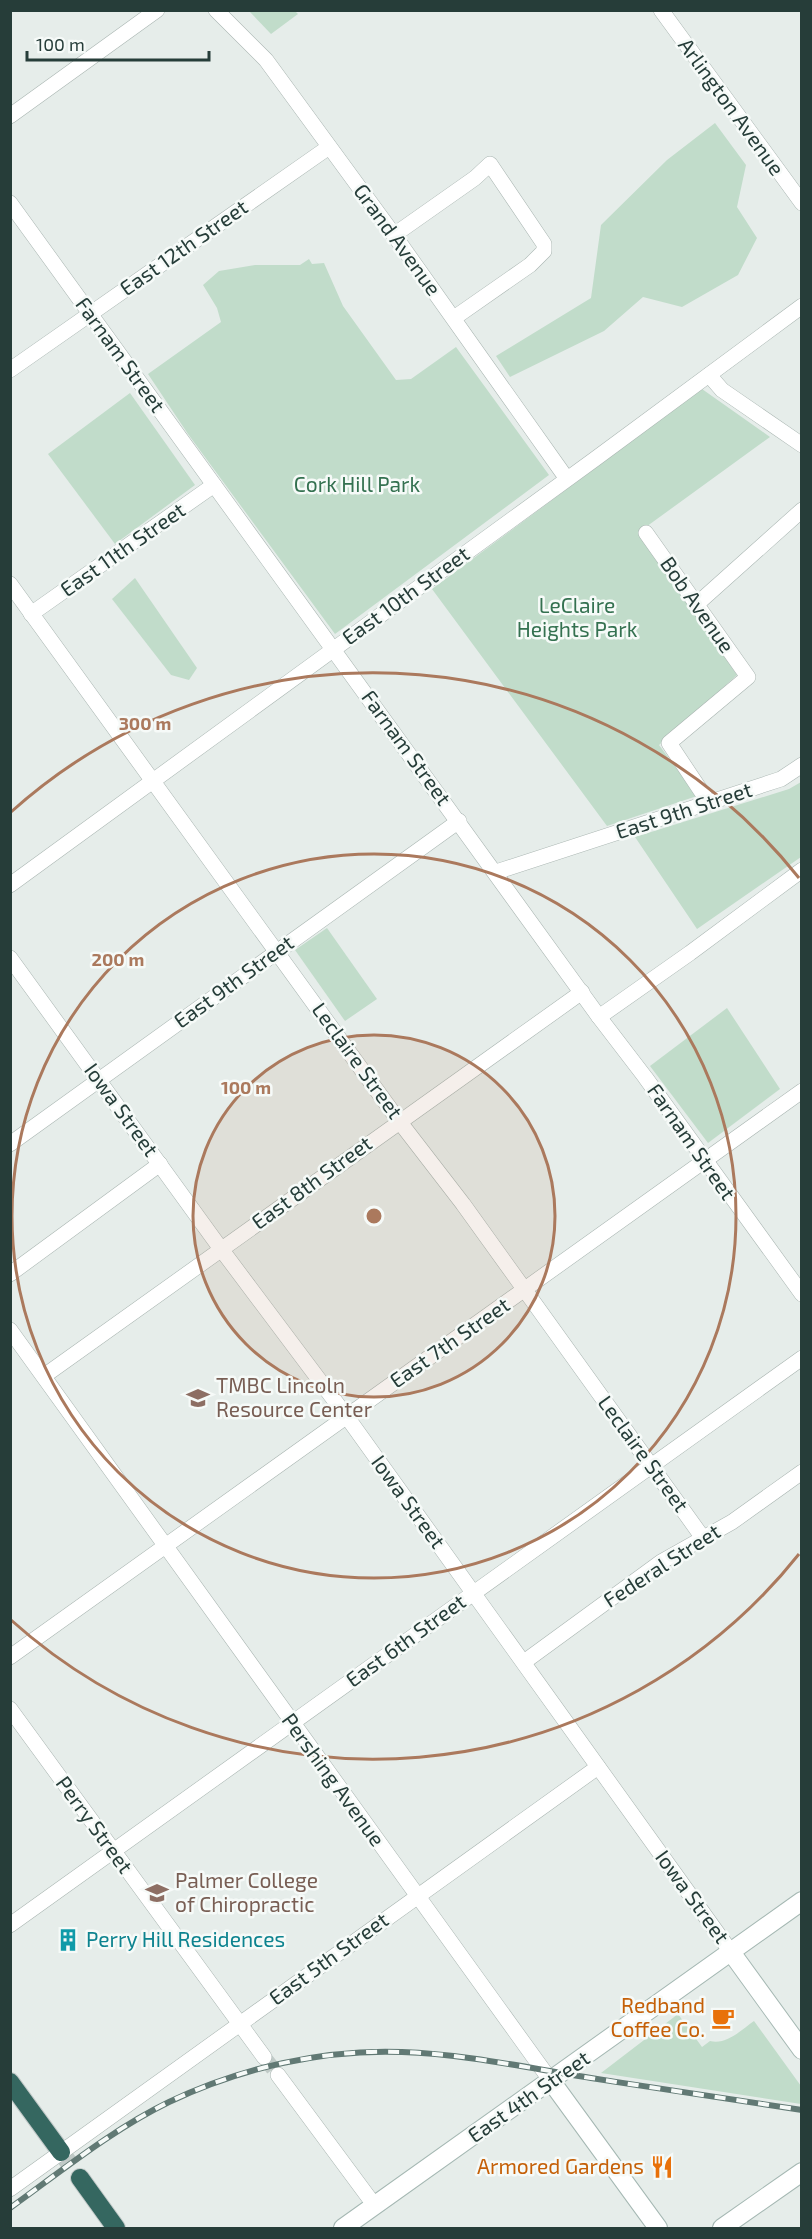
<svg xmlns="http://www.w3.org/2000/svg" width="812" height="2239" viewBox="0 0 812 2239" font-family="'Exo 2',sans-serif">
<rect width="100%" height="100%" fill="#e6edea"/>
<g fill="#c1dcca">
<path d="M 249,11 L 295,11 L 298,14 L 271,34 Z"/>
<path d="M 715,123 L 746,165 L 737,207 L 757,238 L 738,275 L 682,307 L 643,297 L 604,331 L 510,377 L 496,356 L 591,298 L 601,225 L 667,160 Z"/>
<path d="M 309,259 L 312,264 L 324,263 L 343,306 L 396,380 L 411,379 L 456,347 L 549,475 L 335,634 L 188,434 L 148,374 L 221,322 L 217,308 L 203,285 L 219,271 L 255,265 L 300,265 Z"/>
<path d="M 702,389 L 770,437 L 639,532 L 737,675 L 659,745 L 697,796 L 607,826 L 432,589 Z"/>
<path d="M 130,393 L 195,485 L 115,544 L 48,454 Z"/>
<path d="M 135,578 L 197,668 L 189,680 L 171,675 L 112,599 Z"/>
<path d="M 801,782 L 801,857 L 697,929 L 635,837 L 789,789 Z"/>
<path d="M 327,928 L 377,999 L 345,1021 L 295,950 Z"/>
<path d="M 727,1008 L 780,1089 L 708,1143 L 650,1066 Z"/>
<path d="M 678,2014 L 702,2047 L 710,2041 C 727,2045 741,2030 754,2021 L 801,2086 L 801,2104 L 601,2073 Z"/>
</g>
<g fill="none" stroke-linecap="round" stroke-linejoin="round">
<path stroke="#c0cac7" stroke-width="15" stroke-dasharray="15 8" stroke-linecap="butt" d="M 264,2057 L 278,2075"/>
<path stroke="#c0cac7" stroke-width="18" stroke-dasharray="18 9" stroke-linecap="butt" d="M 61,2152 L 80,2178"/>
<g stroke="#a9b5b1" stroke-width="16">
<g id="street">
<path d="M 216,10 L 266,60 L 394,235 L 567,479"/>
<path d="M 661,10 L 802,203"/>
<path d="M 10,116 L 157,10"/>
<path d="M 10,203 L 599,1017 L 645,1077 L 802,1294"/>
<path d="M 394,235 L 475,178 L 490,164 L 544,244 L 544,251 L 530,265 L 454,318"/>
<path d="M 10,370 L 329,147"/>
<path d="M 709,375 L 722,390 L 802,445"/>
<path d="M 646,533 L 748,677 L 669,743 L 709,803"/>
<path d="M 10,584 L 399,1121 L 463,1204 L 703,1538"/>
<path d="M 697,604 L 802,510"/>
<path d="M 31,614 L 214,485"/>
<path d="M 496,872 L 781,779 L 802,765"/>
<path d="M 10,885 L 595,459 L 802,306"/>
<path d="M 10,958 L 221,1249 L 347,1417 L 731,1952"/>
<path d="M 599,1017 L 690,953 L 802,870"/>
<path d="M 10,1144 L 459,821"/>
<path d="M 10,1274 L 160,1164"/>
<path d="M 10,1330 L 551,2081"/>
<path d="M 44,1376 L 582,992"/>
<path d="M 10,1657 L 802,1091"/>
<path d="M 524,1662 L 661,1562 L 732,1522 L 802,1472"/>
<path d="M 10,1709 L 264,2057"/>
<path d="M 10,1925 L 802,1358"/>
<path d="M 278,2075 L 375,2206"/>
<path d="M 10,2189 L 598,1767"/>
</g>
</g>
<g stroke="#a5b8b3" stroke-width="20">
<g id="secondary">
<path d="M 731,1952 L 802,2050"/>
<path d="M 551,2081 L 658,2228"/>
<path d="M 343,2228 L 802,1901"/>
<path d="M 722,2228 L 802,2172"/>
</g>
</g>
<g stroke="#c2c9c8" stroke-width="20">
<g id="highway">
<path d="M 10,2082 L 61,2152"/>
<path d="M 80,2178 L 116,2228"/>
</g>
</g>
<use href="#street" stroke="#fff" stroke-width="15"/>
<use href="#secondary" stroke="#fff" stroke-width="18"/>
<use href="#highway" stroke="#356760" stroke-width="18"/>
<g stroke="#617974" stroke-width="6">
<path id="rail" d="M 10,2208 C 60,2172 113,2129 169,2102 C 240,2068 323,2049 402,2052 C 465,2054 528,2068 591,2078 C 661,2089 731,2099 802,2110"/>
</g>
<use href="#rail" stroke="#f6faf8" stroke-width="4" stroke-dasharray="11" stroke-linecap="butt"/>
</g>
<circle cx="374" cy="1216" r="181" fill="#ab795d" fill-opacity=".12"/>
<g fill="none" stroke="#ab795d" stroke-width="3">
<circle cx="374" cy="1216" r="181"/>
<circle cx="374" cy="1216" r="362"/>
<path d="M799 1554A543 543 0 0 1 11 1620M11 812A543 543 0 0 1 799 878"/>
</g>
<defs>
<g id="school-bare" transform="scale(1.8)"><path d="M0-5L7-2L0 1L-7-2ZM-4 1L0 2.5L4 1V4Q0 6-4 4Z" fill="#8d6e63" stroke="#f6faf8" stroke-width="2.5" paint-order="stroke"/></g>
<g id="university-bare" transform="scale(1.8)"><path d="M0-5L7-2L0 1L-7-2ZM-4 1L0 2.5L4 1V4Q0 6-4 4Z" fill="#8d6e63" stroke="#f6faf8" stroke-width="2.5" paint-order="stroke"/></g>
<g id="building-bare" transform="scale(1.8)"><path d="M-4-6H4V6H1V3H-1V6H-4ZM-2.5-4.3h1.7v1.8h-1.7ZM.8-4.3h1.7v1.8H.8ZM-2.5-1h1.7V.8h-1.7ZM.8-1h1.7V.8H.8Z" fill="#0f9aa8" stroke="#f6faf8" stroke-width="2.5" paint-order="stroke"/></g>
<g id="cafe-bare" transform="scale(1.8)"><path d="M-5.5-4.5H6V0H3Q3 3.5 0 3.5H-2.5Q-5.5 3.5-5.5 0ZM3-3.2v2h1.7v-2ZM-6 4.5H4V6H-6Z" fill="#e8710a" stroke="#f6faf8" stroke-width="2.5" paint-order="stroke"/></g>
<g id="restaurant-bare" transform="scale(1.8)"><path d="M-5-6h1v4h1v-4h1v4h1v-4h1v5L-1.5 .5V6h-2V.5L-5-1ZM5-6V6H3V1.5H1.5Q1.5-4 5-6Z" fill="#e8710a" stroke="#f6faf8" stroke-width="2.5" paint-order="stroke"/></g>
</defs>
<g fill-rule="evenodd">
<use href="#school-bare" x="198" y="1398"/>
<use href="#university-bare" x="157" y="1893"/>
<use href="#building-bare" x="68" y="1940"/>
<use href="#cafe-bare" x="723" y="2018"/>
<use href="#restaurant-bare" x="662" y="2167"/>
</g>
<g text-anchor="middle" stroke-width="5" stroke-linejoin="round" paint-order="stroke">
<g font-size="21" fill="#263d39" stroke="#f6faf8">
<text transform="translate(731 107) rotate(54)" y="7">Arlington Avenue</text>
<text transform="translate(397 240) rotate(54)" y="7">Grand Avenue</text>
<text transform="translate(184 248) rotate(-35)" y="7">East 12th Street</text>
<text transform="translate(120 355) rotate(54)" y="7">Farnam Street</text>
<text transform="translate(123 550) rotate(-35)" y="7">East 11th Street</text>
<text transform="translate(406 596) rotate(-36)" y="7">East 10th Street</text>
<text transform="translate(697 605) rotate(55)" y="7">Bob Avenue</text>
<text transform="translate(406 748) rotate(54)" y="7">Farnam Street</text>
<text transform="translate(684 811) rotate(-18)" y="7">East 9th Street</text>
<text transform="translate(234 982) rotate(-36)" y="7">East 9th Street</text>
<text transform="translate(357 1061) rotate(54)" y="7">Leclaire Street</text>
<text transform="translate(121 1110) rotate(54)" y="7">Iowa Street</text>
<text transform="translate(691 1142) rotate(55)" y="7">Farnam Street</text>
<text transform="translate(312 1183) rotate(-36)" y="7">East 8th Street</text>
<text transform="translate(450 1343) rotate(-35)" y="7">East 7th Street</text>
<text transform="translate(643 1454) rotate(54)" y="7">Leclaire Street</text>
<text transform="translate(408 1502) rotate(54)" y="7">Iowa Street</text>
<text transform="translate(662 1566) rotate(-33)" y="7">Federal Street</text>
<text transform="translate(406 1641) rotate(-36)" y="7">East 6th Street</text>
<text transform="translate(333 1780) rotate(54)" y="7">Pershing Avenue</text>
<text transform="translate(94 1825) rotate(54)" y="7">Perry Street</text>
<text transform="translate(692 1897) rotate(54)" y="7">Iowa Street</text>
<text transform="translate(329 1959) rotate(-36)" y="7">East 5th Street</text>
<text transform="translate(529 2097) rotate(-35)" y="7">East 4th Street</text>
</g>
<g font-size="21" fill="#347150" stroke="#f6faf8">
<text x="357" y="492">Cork Hill Park</text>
<text x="577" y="613">LeClaire<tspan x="577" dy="24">Heights Park</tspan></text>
</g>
<g font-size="21" fill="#785e54" stroke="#f6faf8" text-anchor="start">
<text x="216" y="1393">TMBC Lincoln<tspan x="216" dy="24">Resource Center</tspan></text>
<text x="175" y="1888">Palmer College<tspan x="175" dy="24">of Chiropractic</tspan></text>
</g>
<g font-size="21" fill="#0d838f" stroke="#f6faf8" text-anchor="start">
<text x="86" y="1947">Perry Hill Residences</text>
</g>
<g font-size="21" fill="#c56008" stroke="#f6faf8" text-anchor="end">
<text x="705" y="2013">Redband<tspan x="705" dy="24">Coffee Co.</tspan></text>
<text x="644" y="2174">Armored Gardens</text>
</g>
</g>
<circle cx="374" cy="1216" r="9" fill="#ab795d" stroke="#f6faf8" stroke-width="3"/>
<g font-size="18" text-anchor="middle" font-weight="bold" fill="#ab795d" stroke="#f6faf8" stroke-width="5" stroke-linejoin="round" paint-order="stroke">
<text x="145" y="730">300 m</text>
<text x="118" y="966">200 m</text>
<text x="246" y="1094">100 m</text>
</g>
<rect width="812" height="2239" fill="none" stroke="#263d39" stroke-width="24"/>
<path d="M27 51v9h182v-9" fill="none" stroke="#263d39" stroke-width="3"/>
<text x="36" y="51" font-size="18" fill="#263d39" stroke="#f6faf8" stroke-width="4.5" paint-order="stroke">100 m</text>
</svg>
